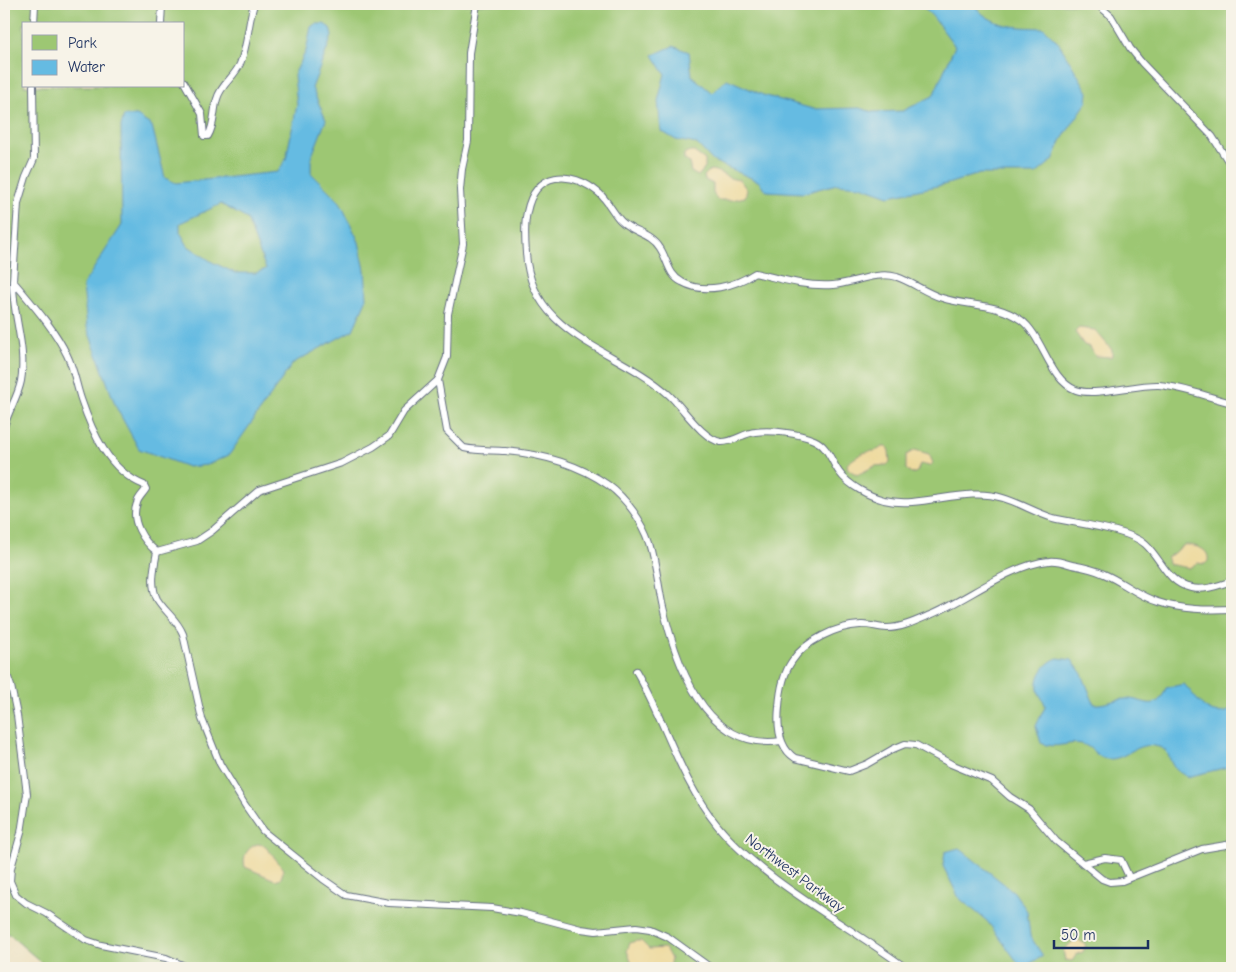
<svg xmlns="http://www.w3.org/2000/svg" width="1236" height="972" viewBox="0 0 1236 972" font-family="'Comic Neue',sans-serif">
<rect width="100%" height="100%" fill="#f7f3e8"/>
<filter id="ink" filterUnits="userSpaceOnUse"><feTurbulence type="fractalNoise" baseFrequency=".02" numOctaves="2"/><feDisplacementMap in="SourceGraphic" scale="10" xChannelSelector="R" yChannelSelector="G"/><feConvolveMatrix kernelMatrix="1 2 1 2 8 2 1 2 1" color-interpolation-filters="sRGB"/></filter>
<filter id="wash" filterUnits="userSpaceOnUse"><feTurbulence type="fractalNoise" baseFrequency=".0096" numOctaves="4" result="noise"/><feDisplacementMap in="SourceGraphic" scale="20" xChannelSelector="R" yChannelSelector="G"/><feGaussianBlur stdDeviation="1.12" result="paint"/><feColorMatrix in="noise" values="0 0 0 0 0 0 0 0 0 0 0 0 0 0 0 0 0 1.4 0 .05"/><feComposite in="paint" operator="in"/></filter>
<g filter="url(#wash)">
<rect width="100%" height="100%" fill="#ede1c1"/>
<path fill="#9dc773" stroke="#5c7b68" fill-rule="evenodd" d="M 4,4 L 1232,4 L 1232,968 L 48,968 L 4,930 ZM 24,24 L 184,24 L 184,86 L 24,86 Z"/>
<g fill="#eeda9e" stroke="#84847e">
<path d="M 687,152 L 694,152 L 705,160 L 705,168 L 698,176 L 691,172 L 689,163 L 684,159 L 684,154 Z"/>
<path d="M 710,170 C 722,171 725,179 740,180 L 747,190 L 745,197 L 731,200 L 717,200 L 713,193 L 713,184 L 705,180 L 704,176 Z"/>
<path d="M 1079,328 L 1095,330 L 1112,350 L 1112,356 L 1110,357 L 1095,356 L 1090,347 L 1084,345 L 1075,332 Z"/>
<path d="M 882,447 L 887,447 L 889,451 L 890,462 L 887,465 L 875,466 L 857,475 L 848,469 L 847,464 C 850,461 859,455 863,453 C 871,450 875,453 882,447 Z"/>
<path d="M 915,450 L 929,454 L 933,463 L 930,466 L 920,464 L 917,472 L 911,474 L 906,469 L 906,455 Z"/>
<path d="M 1184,545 C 1194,545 1210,548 1208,561 L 1205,564 L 1197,563 L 1189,568 L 1168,564 L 1167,558 Z"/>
<path d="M 257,844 L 264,845 L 284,869 L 281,878 L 275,880 L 245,867 C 242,856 247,848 257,844 Z"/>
<path d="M 1079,940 L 1086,945 L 1083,952 L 1077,954 L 1072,961 L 1065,960 L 1063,950 L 1072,942 Z"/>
<path d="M 635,941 L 641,941 L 649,949 L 665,948 L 671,959 L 669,968 L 644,968 L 632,963 L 627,951 L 630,943 Z"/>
</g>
<g fill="#65bbe2" stroke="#4075a0" fill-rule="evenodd">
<path d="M 920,4 L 972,4 C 994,28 1013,27 1044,28 L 1058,42 L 1088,92 L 1087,102 L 1062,139 L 1053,160 L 1036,174 L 979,174 L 947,184 L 889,196 L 861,186 L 837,184 L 803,193 L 767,191 L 758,181 L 713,161 L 697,144 L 676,140 L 661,131 L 658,101 L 665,74 L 653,55 L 673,46 L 689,52 L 692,76 L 712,93 L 727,79 L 763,95 L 813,109 L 859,108 L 873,112 L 903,111 L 933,96 L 955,46 L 933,17 Z"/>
<path d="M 315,24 L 324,24 L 330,28 L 332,36 L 312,88 L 326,120 L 311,158 L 311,173 L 340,202 L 359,242 L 365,270 L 367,298 L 353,330 L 293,363 L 229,455 L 207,465 L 188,467 L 139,449 L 116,407 L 87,327 L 83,285 L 122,225 L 121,126 L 124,116 L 137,116 L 152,126 L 165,178 L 176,183 L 278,172 L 286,159 L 297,105 L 294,75 L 306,51 L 311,27 ZM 221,204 L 247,219 L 266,269 L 256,273 L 235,273 L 212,262 L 188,246 L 180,232 L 180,223 Z"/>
<path d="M 1058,658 L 1072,660 L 1082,674 L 1094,704 C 1105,705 1115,699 1126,699 C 1144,698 1156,715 1166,688 L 1184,684 C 1199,700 1207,720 1232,710 L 1232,766 L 1187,777 C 1181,773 1175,770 1172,764 C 1168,757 1169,750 1159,747 C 1135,740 1128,760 1108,759 C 1097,759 1093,747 1082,744 C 1069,741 1054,750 1041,743 L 1036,726 L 1045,707 C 1045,701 1041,698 1039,693 C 1034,678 1045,662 1058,658 Z"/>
<path d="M 959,848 L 1014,892 L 1027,911 L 1030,936 L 1043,956 L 1022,968 L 987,921 L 959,898 L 943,866 L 945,852 Z"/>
</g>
</g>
<g filter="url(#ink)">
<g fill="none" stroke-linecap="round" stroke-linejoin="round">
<g stroke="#646d81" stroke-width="8">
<g id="service">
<path d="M 1097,4 L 1111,16 L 1130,48 L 1142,63 L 1212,136 L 1232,167"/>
<path d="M 34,24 L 35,4"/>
<path d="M 161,24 L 162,4"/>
<path d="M 184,82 L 202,114 L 204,136 L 208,136 C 215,125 213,112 217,99 C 221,84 234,78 240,64 C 248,45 248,23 254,4"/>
<path d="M 33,86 L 34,159 L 26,177 L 18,203 L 13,281 C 33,305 54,328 67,355 C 74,369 76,384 81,399 C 92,432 109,471 144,485 L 146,489 C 143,494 138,498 137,503 C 130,521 143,541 157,552 C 154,567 150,585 157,599 C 165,612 177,619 183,634 L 202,719 L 220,764 L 245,805 L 263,831 L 323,879 L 346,895 L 389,903 L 492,908 L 521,913 L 581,929 L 596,931 L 636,927 L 650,929 L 668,937 L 711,968"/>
<path d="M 438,380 L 447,431 L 464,448 C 478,451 491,450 505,451 C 542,454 578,464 608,485 C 626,498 643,522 650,543 C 656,563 658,583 662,603 C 675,661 705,752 781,741"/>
<path d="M 1232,403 C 1208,397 1183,387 1159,385 C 1136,384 1095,397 1076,390 C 1049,380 1043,336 1021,320 C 994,302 970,307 942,298 C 926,293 912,282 897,277 C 876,271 854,283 833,285 C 807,287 780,279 755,273 C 735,286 705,295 682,282 C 668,275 668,260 660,248 C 651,233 633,233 621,221 C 613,213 608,201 599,193 C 570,169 535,171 527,212 C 524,225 525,240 526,253 C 531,337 617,348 668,394 C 682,406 702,439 721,442 C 732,443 744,433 755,432 C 772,430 798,433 814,440 C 828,446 831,461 839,472 C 849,486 869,496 884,500 C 922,509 965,486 1003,498 C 1020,503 1036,513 1053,518 C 1077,524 1128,529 1145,544 C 1161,558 1167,583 1191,588 C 1205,591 1219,585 1232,581"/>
<path d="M 4,427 C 8,411 18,397 21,381 C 27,347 12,314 13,281"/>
<path d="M 157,552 L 197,541 L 212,531 L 259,490 L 342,463 L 373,447 L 389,436 L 404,411 L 438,380 L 447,357 L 448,314 L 463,244 L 460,190 L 462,169 L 468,141 L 469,53 L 477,4"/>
<path d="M 1232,609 C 1207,610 1182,610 1158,602 C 1138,596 1123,582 1104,574 C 1094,569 1083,567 1072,565 C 1065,563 1057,560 1049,561 C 1009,565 967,600 930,615 C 916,621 901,628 887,628 C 878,628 869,624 860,625 C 837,626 805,641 792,661 C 783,674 780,692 779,707 C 777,726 778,747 795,758 L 849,771 L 867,764 L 893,749 L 905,744 L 916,745 L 951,764 L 992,781 L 1010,797 L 1029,809 L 1056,841 L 1102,879 L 1110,882 L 1122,881 L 1202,849 L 1232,844"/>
<path d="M 4,666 L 11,686 L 17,715 L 27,794 L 21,833 L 11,868 L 10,881 L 16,895 L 26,903 L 46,913 L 86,940 L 101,945 L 166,958 L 189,968"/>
<path d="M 636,671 C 665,720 680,780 717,825 C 761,880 848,925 906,968"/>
<path d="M 1083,863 L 1105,858 L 1121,860 L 1129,877"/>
</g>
</g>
<use href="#service" stroke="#fff" stroke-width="6"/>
</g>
</g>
<g text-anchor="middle" stroke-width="4" stroke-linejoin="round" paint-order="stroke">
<g font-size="15" fill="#1b2f5e" stroke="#f7f3e8">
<text transform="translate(795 873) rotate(37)" y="5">Northwest Parkway</text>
</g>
</g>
<rect width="1236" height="972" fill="none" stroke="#f7f3e8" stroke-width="20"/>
<rect x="22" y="22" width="162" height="65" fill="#f7f3e8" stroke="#9fa5b1"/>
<rect x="32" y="35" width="25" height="15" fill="#9dc773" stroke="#9fa5b1"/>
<text x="68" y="48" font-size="15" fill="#1b2f5e">Park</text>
<rect x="32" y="60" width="25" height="15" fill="#65bbe2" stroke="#9fa5b1"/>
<text x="68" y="72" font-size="15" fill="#1b2f5e">Water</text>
<path d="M1054 940v8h94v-8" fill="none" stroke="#1b2f5e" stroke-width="2.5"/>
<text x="1061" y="940" font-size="15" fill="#1b2f5e" stroke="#f7f3e8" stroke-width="4" paint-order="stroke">50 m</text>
</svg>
